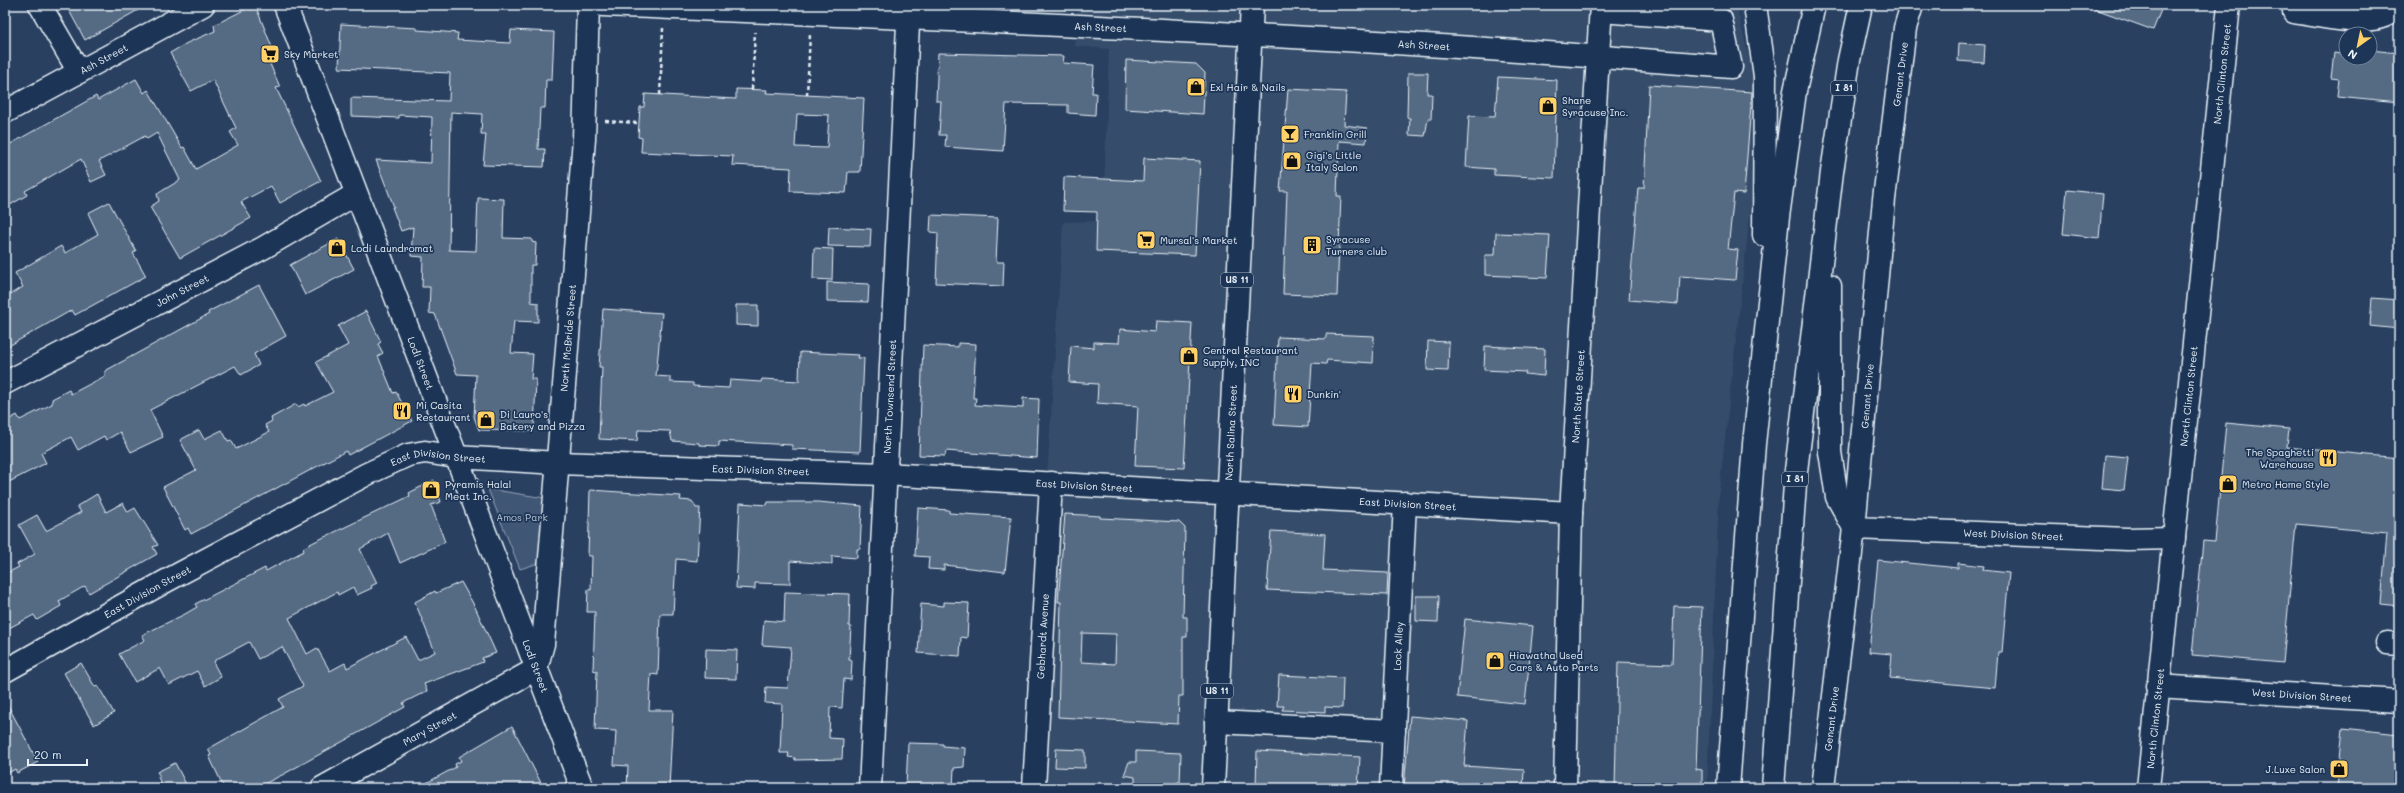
<svg xmlns="http://www.w3.org/2000/svg" width="2404" height="793" viewBox="0 0 2404 793" font-family="Mali,sans-serif">
<rect width="100%" height="100%" fill="#294061"/>
<filter id="ink" filterUnits="userSpaceOnUse"><feTurbulence type="fractalNoise" baseFrequency=".025" numOctaves="2"/><feDisplacementMap in="SourceGraphic" scale="8" xChannelSelector="R" yChannelSelector="G"/><feConvolveMatrix kernelMatrix="1 2 1 2 8 2 1 2 1" color-interpolation-filters="sRGB"/></filter>
<g filter="url(#ink)">
<path fill="#364d6b" d="M 1078,5 L 1736,5 L 1760,103 L 1751,205 L 1719,492 L 1707,788 L 1027,788 L 1040,515 L 1048,464 L 1063,222 L 1103,221 L 1109,49 L 1075,46 Z"/>
<path fill="#415774" stroke="#94a4b6" d="M 488,489 L 545,498 L 542,562 L 520,569 Z"/>
<g fill="#556a83" stroke="#e8f1f8" fill-rule="evenodd">
<path d="M 66,5 L 147,5 L 85,40 Z"/>
<path d="M 2090,5 L 2163,5 L 2153,30 L 2090,7 Z"/>
<path d="M 250,7 L 251,10 L 256,7 L 277,60 L 270,64 L 280,87 L 276,88 L 321,181 L 280,203 L 271,186 L 241,202 L 251,218 L 180,258 L 150,207 L 159,201 L 157,194 L 180,180 L 157,133 L 147,139 L 145,136 L 99,161 L 106,175 L 91,182 L 81,159 L 25,191 L 27,195 L 5,208 L 5,147 L 96,96 L 98,100 L 136,79 L 144,93 L 148,90 L 182,148 L 184,147 L 196,169 L 238,145 L 230,132 L 236,128 L 213,80 L 191,91 L 170,53 L 187,43 L 215,31 L 214,25 Z"/>
<path d="M 341,24 L 417,28 L 417,30 L 458,33 L 457,40 L 510,43 L 511,30 L 554,32 L 552,80 L 546,80 L 545,108 L 540,108 L 538,149 L 545,149 L 544,167 L 483,165 L 486,134 L 481,134 L 482,114 L 451,112 L 449,250 L 476,251 L 478,198 L 504,199 L 503,238 L 532,239 L 532,242 L 536,243 L 535,265 L 531,265 L 531,302 L 538,303 L 538,322 L 514,321 L 511,353 L 533,354 L 531,379 L 536,379 L 534,431 L 479,430 L 474,417 L 476,375 L 457,374 L 435,314 L 429,313 L 430,287 L 422,287 L 423,257 L 411,256 L 413,227 L 401,231 L 392,207 L 394,207 L 376,160 L 431,163 L 432,117 L 399,115 L 399,118 L 351,116 L 351,98 L 449,101 L 450,73 L 339,68 Z"/>
<path d="M 1959,43 L 1985,45 L 1984,63 L 1958,61 Z"/>
<path d="M 2342,47 L 2346,48 L 2346,58 L 2370,58 L 2370,50 L 2399,53 L 2399,102 L 2337,96 L 2339,79 L 2331,78 L 2334,53 L 2341,54 Z"/>
<path d="M 938,53 L 1064,56 L 1063,63 L 1094,65 L 1092,93 L 1096,93 L 1095,115 L 1068,113 L 1068,105 L 1006,104 L 1003,151 L 945,147 L 946,135 L 939,135 L 941,101 L 936,101 Z"/>
<path d="M 1126,60 L 1196,64 L 1205,73 L 1203,114 L 1125,109 Z"/>
<path d="M 1408,73 L 1428,73 L 1427,94 L 1432,94 L 1431,119 L 1428,119 L 1425,136 L 1409,135 L 1410,118 L 1407,118 Z"/>
<path d="M 1498,77 L 1557,80 L 1554,178 L 1494,175 L 1494,169 L 1466,167 L 1469,116 L 1495,117 Z"/>
<path d="M 1649,85 L 1752,92 L 1744,194 L 1734,193 L 1728,249 L 1738,250 L 1735,280 L 1680,276 L 1678,304 L 1629,300 L 1638,188 L 1644,188 Z"/>
<path d="M 736,89 L 767,90 L 766,93 L 864,98 L 860,172 L 848,172 L 846,193 L 790,191 L 791,168 L 732,165 L 733,156 L 641,152 L 642,138 L 638,137 L 640,107 L 644,107 L 645,94 L 736,99 ZM 797,114 L 829,115 L 827,148 L 795,147 Z"/>
<path d="M 1288,89 L 1346,92 L 1344,125 L 1367,128 L 1366,143 L 1339,141 L 1337,196 L 1341,196 L 1337,296 L 1283,294 L 1287,191 L 1280,191 Z"/>
<path d="M 1144,158 L 1200,161 L 1195,255 L 1096,251 L 1097,212 L 1063,211 L 1064,177 L 1143,181 Z"/>
<path d="M 2067,190 L 2103,194 L 2099,238 L 2063,234 Z"/>
<path d="M 109,202 L 136,251 L 133,253 L 146,276 L 75,315 L 72,310 L 5,348 L 5,297 L 23,287 L 15,273 L 61,246 L 65,253 L 98,234 L 88,213 Z"/>
<path d="M 931,215 L 998,218 L 996,262 L 1004,262 L 1003,286 L 936,283 L 938,233 L 930,232 Z"/>
<path d="M 829,227 L 871,229 L 870,247 L 828,246 Z"/>
<path d="M 1496,233 L 1550,235 L 1547,278 L 1485,275 L 1485,255 L 1495,255 Z"/>
<path d="M 338,239 L 354,269 L 305,295 L 290,265 Z"/>
<path d="M 814,248 L 833,249 L 832,280 L 813,279 Z"/>
<path d="M 827,282 L 869,284 L 868,302 L 827,301 Z"/>
<path d="M 259,285 L 286,336 L 254,354 L 259,365 L 241,375 L 235,366 L 150,410 L 163,437 L 131,452 L 120,432 L 106,440 L 104,436 L 78,450 L 71,437 L 41,453 L 46,463 L 5,484 L 5,422 L 17,415 L 20,420 L 52,404 L 52,399 L 69,390 L 71,394 L 105,376 L 105,371 L 209,314 L 208,312 Z"/>
<path d="M 2372,298 L 2399,300 L 2399,329 L 2370,326 Z"/>
<path d="M 736,305 L 758,305 L 758,326 L 736,325 Z"/>
<path d="M 603,309 L 662,313 L 656,376 L 670,377 L 670,382 L 693,383 L 693,386 L 729,388 L 730,380 L 761,382 L 762,379 L 799,381 L 800,352 L 859,355 L 858,358 L 864,358 L 860,452 L 792,449 L 792,445 L 719,441 L 719,446 L 699,445 L 699,443 L 672,441 L 670,431 L 638,430 L 637,441 L 599,439 L 602,367 L 599,367 Z"/>
<path d="M 366,311 L 381,342 L 378,344 L 383,353 L 378,356 L 393,393 L 396,392 L 412,421 L 348,455 L 346,451 L 191,534 L 188,528 L 185,530 L 163,487 L 196,470 L 180,440 L 199,430 L 204,439 L 222,430 L 228,441 L 231,440 L 236,449 L 269,432 L 265,425 L 272,421 L 271,418 L 296,404 L 298,407 L 304,404 L 305,406 L 333,392 L 316,362 L 348,345 L 338,326 Z"/>
<path d="M 1156,321 L 1192,323 L 1184,468 L 1135,466 L 1138,406 L 1097,403 L 1098,384 L 1069,382 L 1071,346 L 1094,348 L 1094,342 L 1119,343 L 1120,329 L 1155,332 Z"/>
<path d="M 1326,334 L 1374,336 L 1373,363 L 1327,360 L 1326,364 L 1312,363 L 1308,427 L 1274,425 L 1278,337 L 1326,339 Z"/>
<path d="M 1428,341 L 1449,342 L 1448,371 L 1427,370 Z"/>
<path d="M 958,343 L 976,344 L 973,398 L 976,398 L 975,405 L 1023,408 L 1023,398 L 1039,399 L 1037,458 L 946,451 L 945,456 L 919,455 L 923,345 L 958,347 Z"/>
<path d="M 1485,346 L 1545,349 L 1544,376 L 1525,374 L 1526,372 L 1484,370 Z"/>
<path d="M 2226,423 L 2289,429 L 2287,447 L 2399,458 L 2399,606 L 2381,604 L 2387,533 L 2296,524 L 2283,663 L 2192,655 L 2203,541 L 2215,542 Z"/>
<path d="M 2105,455 L 2128,457 L 2124,490 L 2102,488 Z"/>
<path d="M 434,480 L 441,502 L 431,505 L 445,542 L 400,563 L 388,533 L 360,549 L 377,583 L 371,586 L 372,588 L 357,595 L 353,587 L 338,595 L 337,592 L 289,618 L 307,654 L 317,648 L 330,671 L 345,663 L 347,668 L 406,637 L 418,660 L 435,652 L 415,602 L 435,591 L 436,593 L 461,582 L 475,607 L 496,653 L 482,658 L 483,662 L 424,684 L 427,691 L 403,703 L 405,707 L 284,774 L 256,788 L 224,788 L 209,756 L 211,755 L 208,749 L 283,707 L 279,699 L 303,686 L 282,647 L 258,659 L 249,642 L 215,660 L 214,664 L 221,677 L 205,686 L 197,671 L 169,685 L 160,668 L 135,682 L 119,654 L 145,640 L 142,635 L 185,614 L 197,607 L 195,604 L 207,598 L 265,568 L 266,571 L 304,551 L 303,548 L 314,542 L 410,496 L 409,493 Z"/>
<path d="M 590,490 L 681,496 L 680,500 L 692,501 L 696,508 L 700,508 L 697,561 L 676,559 L 673,614 L 660,614 L 658,675 L 651,674 L 649,710 L 673,710 L 669,788 L 627,788 L 628,766 L 614,765 L 616,731 L 595,730 L 597,671 L 593,670 L 595,612 L 587,612 L 588,589 L 591,590 L 592,556 L 588,556 Z"/>
<path d="M 97,494 L 106,512 L 123,503 L 128,512 L 135,508 L 158,545 L 153,547 L 157,554 L 89,593 L 85,586 L 59,601 L 61,606 L 37,620 L 34,615 L 5,630 L 5,574 L 19,567 L 17,564 L 35,554 L 19,525 L 37,515 L 46,531 L 81,512 L 77,506 Z"/>
<path d="M 768,502 L 818,502 L 862,506 L 860,549 L 857,549 L 857,558 L 832,556 L 832,564 L 790,561 L 790,584 L 755,583 L 755,589 L 736,588 L 740,503 L 767,505 Z"/>
<path d="M 918,508 L 949,510 L 949,513 L 1011,517 L 1005,572 L 944,565 L 944,570 L 928,569 L 929,557 L 915,556 Z"/>
<path d="M 1065,514 L 1100,516 L 1100,518 L 1179,522 L 1185,528 L 1183,617 L 1187,617 L 1187,637 L 1183,637 L 1183,696 L 1179,696 L 1178,724 L 1058,717 L 1061,602 L 1058,602 ZM 1082,633 L 1116,634 L 1115,664 L 1081,662 Z"/>
<path d="M 1271,531 L 1325,534 L 1323,570 L 1388,573 L 1387,595 L 1267,590 Z"/>
<path d="M 1878,560 L 1958,568 L 1958,563 L 1984,566 L 1983,570 L 2009,573 L 2002,652 L 1998,652 L 1995,688 L 1890,678 L 1892,654 L 1869,652 Z"/>
<path d="M 785,592 L 850,594 L 849,626 L 851,626 L 849,660 L 852,660 L 851,680 L 844,679 L 842,708 L 830,707 L 829,738 L 843,739 L 842,759 L 795,760 L 795,758 L 788,757 L 789,753 L 780,753 L 782,704 L 765,703 L 766,687 L 788,688 L 791,647 L 762,645 L 764,620 L 784,622 Z"/>
<path d="M 1416,596 L 1439,596 L 1438,622 L 1416,621 Z"/>
<path d="M 944,602 L 969,603 L 967,638 L 961,637 L 960,656 L 918,653 L 921,604 L 944,606 Z"/>
<path d="M 1674,606 L 1702,607 L 1696,769 L 1702,770 L 1702,788 L 1615,788 L 1618,662 L 1672,664 Z"/>
<path d="M 1465,619 L 1533,626 L 1525,704 L 1457,697 Z"/>
<path d="M 706,649 L 737,650 L 736,679 L 705,678 Z"/>
<path d="M 81,663 L 95,687 L 98,686 L 114,713 L 94,725 L 64,673 Z"/>
<path d="M 1279,675 L 1343,678 L 1342,708 L 1325,707 L 1325,712 L 1282,710 L 1284,706 L 1277,706 Z"/>
<path d="M 5,700 L 38,762 L 17,773 L 15,769 L 5,775 Z"/>
<path d="M 1410,716 L 1468,721 L 1464,766 L 1524,770 L 1523,788 L 1404,788 Z"/>
<path d="M 512,726 L 541,783 L 532,788 L 417,788 L 456,767 L 455,764 L 461,761 L 459,757 Z"/>
<path d="M 2343,728 L 2399,734 L 2399,788 L 2337,788 Z"/>
<path d="M 908,743 L 943,744 L 943,746 L 965,748 L 964,767 L 954,768 L 953,788 L 906,788 Z"/>
<path d="M 1056,749 L 1085,750 L 1085,768 L 1055,767 Z"/>
<path d="M 1136,751 L 1181,753 L 1180,783 L 1177,782 L 1177,788 L 1135,788 L 1135,777 L 1124,775 L 1129,762 L 1136,762 Z"/>
<path d="M 1257,751 L 1360,757 L 1358,788 L 1256,788 Z"/>
<path d="M 175,763 L 188,788 L 163,788 L 158,777 L 160,776 L 157,772 Z"/>
</g>
<g fill="none" stroke-linecap="round" stroke-linejoin="round">
<g stroke="#e8f1f8" stroke-width="25">
<g id="minor">
<path d="M 40,5 L 79,72"/>
<path id="s1" d="M 285,5 L 582,788"/>
<path id="s2" d="M 603,5 C 980,21 1356,36 1731,67 L 1721,20 L 1601,11"/>
<path id="s3" d="M 1912,5 L 1905,28 L 1884,199 L 1854,528 L 2127,539 L 2174,538"/>
<path d="M 2295,5 L 2294,12 C 2324,16 2378,32 2399,5"/>
<path id="s4" d="M 5,112 L 203,5"/>
<path id="s5" d="M 5,383 L 263,248 L 356,194"/>
<path d="M 2387,643 L 2399,644"/>
<path id="s6" d="M 5,671 L 166,581 L 367,474 L 408,455 L 425,452 L 456,457 L 558,463 L 884,474 L 1571,513"/>
<path id="s7" d="M 2157,686 L 2399,701"/>
<path d="M 1216,722 L 1394,731"/>
<path id="s8" d="M 322,788 L 536,669 L 543,644 L 584,139 L 588,5"/>
<path id="s9" d="M 870,788 L 909,5"/>
<path id="s10" d="M 1034,788 L 1051,483"/>
<path id="s11" d="M 1391,788 L 1405,503"/>
<path id="s12" d="M 1565,788 L 1571,513 L 1601,5"/>
<path id="s13" d="M 2148,788 L 2229,5"/>
</g>
</g>
<g stroke="#e8f1f8" stroke-width="25">
<g id="major">
<path id="s14" d="M 1213,788 L 1252,5"/>
<path id="s15" d="M 1823,788 L 1854,528"/>
</g>
</g>
<g stroke="#e8f1f8" stroke-width="25">
<g id="highway">
<path d="M 1755,5 L 1765,76 L 1764,235"/>
<path d="M 1830,286 L 1830,452 L 1837,497 L 1854,528"/>
<path d="M 1728,788 L 1754,444 L 1778,217 L 1795,91 L 1814,5"/>
<path d="M 1773,788 L 1796,471 L 1832,172 L 1849,60 L 1861,5"/>
</g>
</g>
<g stroke="#e8f1f8" stroke-width="2.5" stroke-dasharray="4 3" stroke-linecap="butt">
<path d="M 752,89 L 755,32"/>
<path d="M 660,95 L 663,28"/>
<path d="M 807,95 L 810,34"/>
<path d="M 605,121 L 639,123"/>
</g>
<use href="#minor" stroke="#1d3557" stroke-width="22"/>
<use href="#major" stroke="#1d3557" stroke-width="22"/>
<use href="#highway" stroke="#1d3557" stroke-width="22"/>
</g>
</g>
<defs>
<g id="supermarket-square" transform="scale(1)"><rect x="-9" y="-9" width="18" height="18" rx="4" fill="#ffd166" stroke="#1d3557"/><path d="M-6-5.5h2.5l.6 2H6L4.5 2H-2.5L-4.4-4H-6ZM-1.5 3.2a1.3 1.3 0 1 0 .1 0ZM3 3.2a1.3 1.3 0 1 0 .1 0Z" fill="#111"/></g>
<g id="shop-square" transform="scale(1)"><rect x="-9" y="-9" width="18" height="18" rx="4" fill="#ffd166" stroke="#1d3557"/><path d="M-5-2.5h2.3a2.7 3.5 0 0 1 5.4 0H5L5.5 6h-11ZM-1.5-2.5h3a1.5 2.3 0 0 0-3 0Z" fill="#111"/></g>
<g id="bar-square" transform="scale(1)"><rect x="-9" y="-9" width="18" height="18" rx="4" fill="#ffd166" stroke="#1d3557"/><path d="M-6-5H6L.8 .8V4.5H3.5V6h-7V4.5H-.8V.8Z" fill="#111"/></g>
<g id="building-square" transform="scale(1)"><rect x="-9" y="-9" width="18" height="18" rx="4" fill="#ffd166" stroke="#1d3557"/><path d="M-4-6H4V6H1V3H-1V6H-4ZM-2.5-4.3h1.7v1.8h-1.7ZM.8-4.3h1.7v1.8H.8ZM-2.5-1h1.7V.8h-1.7ZM.8-1h1.7V.8H.8Z" fill="#111"/></g>
<g id="restaurant-square" transform="scale(1)"><rect x="-9" y="-9" width="18" height="18" rx="4" fill="#ffd166" stroke="#1d3557"/><path d="M-5-6h1v4h1v-4h1v4h1v-4h1v5L-1.5 .5V6h-2V.5L-5-1ZM5-6V6H3V1.5H1.5Q1.5-4 5-6Z" fill="#111"/></g>
</defs>
<g fill-rule="evenodd">
<use href="#supermarket-square" x="270" y="54"/>
<use href="#shop-square" x="1196" y="87"/>
<use href="#shop-square" x="1548" y="106"/>
<use href="#bar-square" x="1290" y="134"/>
<use href="#shop-square" x="1292" y="161"/>
<use href="#supermarket-square" x="1146" y="240"/>
<use href="#building-square" x="1312" y="245"/>
<use href="#shop-square" x="337" y="248"/>
<use href="#shop-square" x="1189" y="356"/>
<use href="#restaurant-square" x="1293" y="394"/>
<use href="#restaurant-square" x="402" y="411"/>
<use href="#shop-square" x="486" y="420"/>
<use href="#restaurant-square" x="2328" y="458"/>
<use href="#shop-square" x="2228" y="484"/>
<use href="#shop-square" x="431" y="490"/>
<use href="#shop-square" x="1495" y="661"/>
<use href="#shop-square" x="2339" y="769"/>
</g>
<g text-anchor="middle" stroke-width="3.5" stroke-linejoin="round" paint-order="stroke">
<g fill="#1d3557" stroke="#abb9c8" stroke-width="1">
<rect x="1831" y="81" width="26" height="14" rx="3"/>
<rect x="1221" y="273" width="32" height="14" rx="3"/>
<rect x="1782" y="472" width="26" height="14" rx="3"/>
<rect x="1201" y="684" width="32" height="14" rx="3"/>
</g>
<g font-size="9" font-weight="bold" fill="#e8f1f8">
<text x="1844" y="91">I 81</text>
<text x="1237" y="283">US 11</text>
<text x="1795" y="482">I 81</text>
<text x="1217" y="694">US 11</text>
</g>
<g font-size="10" fill="#e8f1f8" stroke="#1d3557">
<text dy="4" stroke="none"><textPath href="#s2" startOffset="498">Ash Street</textPath></text>
<text dy="4" stroke="none"><textPath href="#s2" startOffset="822">Ash Street</textPath></text>
<text dy="4" stroke="none"><textPath href="#s4" startOffset="112">Ash Street</textPath></text>
<text transform="translate(1900 74) rotate(-83)" y="4">Genant Drive</text>
<text dy="4" stroke="none"><textPath href="#s13" startOffset="718">North Clinton Street</textPath></text>
<text dy="4" stroke="none"><textPath href="#s5" startOffset="200">John Street</textPath></text>
<text dy="4" stroke="none"><textPath href="#s8" startOffset="578">North McBride Street</textPath></text>
<text dy="4" stroke="none"><textPath href="#s1" startOffset="383">Lodi Street</textPath></text>
<text dy="4" stroke="none"><textPath href="#s9" startOffset="392">North Townsend Street</textPath></text>
<text dy="4" stroke="none"><textPath href="#s12" startOffset="392">North State Street</textPath></text>
<text transform="translate(1867 396) rotate(-85)" y="4">Genant Drive</text>
<text dy="4" stroke="none"><textPath href="#s13" startOffset="394">North Clinton Street</textPath></text>
<text dy="4" stroke="none"><textPath href="#s14" startOffset="356">North Salina Street</textPath></text>
<text dy="4" stroke="none"><textPath href="#s6" startOffset="487">East Division Street</textPath></text>
<text dy="4" stroke="none"><textPath href="#s6" startOffset="811">East Division Street</textPath></text>
<text dy="4" stroke="none"><textPath href="#s6" startOffset="1135">East Division Street</textPath></text>
<text dy="4" stroke="none"><textPath href="#s6" startOffset="1459">East Division Street</textPath></text>
<text dy="4" stroke="none"><textPath href="#s3" startOffset="686">West Division Street</textPath></text>
<text dy="4" stroke="none"><textPath href="#s6" startOffset="163">East Division Street</textPath></text>
<text dy="4" stroke="none"><textPath href="#s10" startOffset="152">Gebhardt Avenue</textPath></text>
<text dy="4" stroke="none"><textPath href="#s11" startOffset="142">Lock Alley</textPath></text>
<text dy="4" stroke="none"><textPath href="#s1" startOffset="707">Lodi Street</textPath></text>
<text dy="4" stroke="none"><textPath href="#s7" startOffset="145">West Division Street</textPath></text>
<text dy="4" stroke="none"><textPath href="#s15" startOffset="70">Genant Drive</textPath></text>
<text dy="4" stroke="none"><textPath href="#s13" startOffset="70">North Clinton Street</textPath></text>
<text dy="4" stroke="none"><textPath href="#s8" startOffset="123">Mary Street</textPath></text>
</g>
<g font-size="10" fill="#e8f1f8" stroke="#1d3557" text-anchor="start">
<text x="284" y="58">Sky Market</text>
<text x="1210" y="91">Exl Hair &amp; Nails</text>
<text x="1562" y="104">Shane<tspan x="1562" dy="12">Syracuse Inc.</tspan></text>
<text x="1304" y="138">Franklin Grill</text>
<text x="1306" y="159">Gigi's Little<tspan x="1306" dy="12">Italy Salon</tspan></text>
<text x="1326" y="243">Syracuse<tspan x="1326" dy="12">Turners club</tspan></text>
<text x="1160" y="244">Mursal's Market</text>
<text x="351" y="252">Lodi Laundromat</text>
<text x="1203" y="354">Central Restaurant<tspan x="1203" dy="12">Supply, INC</tspan></text>
<text x="1307" y="398">Dunkin'</text>
<text x="416" y="409">Mi Casita<tspan x="416" dy="12">Restaurant</tspan></text>
<text x="500" y="418">Di Lauro's<tspan x="500" dy="12">Bakery and Pizza</tspan></text>
<text x="2314" y="456" text-anchor="end">The Spaghetti<tspan x="2314" dy="12">Warehouse</tspan></text>
<text x="445" y="488">Pyramis Halal<tspan x="445" dy="12">Meat Inc.</tspan></text>
<text x="2242" y="488">Metro Home Style</text>
<text x="1509" y="659">Hiawatha Used<tspan x="1509" dy="12">Cars &amp; Auto Parts</tspan></text>
<text x="2325" y="773" text-anchor="end">J.Luxe Salon</text>
</g>
<g font-size="10" fill="#b6c3d0" stroke="#1d3557">
<text x="522" y="521">Amos Park</text>
</g>
</g>
<rect width="2404" height="793" fill="none" stroke="#1d3557" stroke-width="20"/>
<rect x="10" y="10" width="2384" height="773" fill="none" stroke="#e8f1f8" stroke-width="1.5" filter="url(#ink)"/>
<g transform="translate(2358 46) rotate(213)"><circle r="19" fill="#1d3557" stroke="#6e8097"/>
<path d="M0-3L7 15L0 10L-7 15Z" fill="#ffd166"/>
<text y="-6" font-size="11" font-weight="bold" text-anchor="middle" fill="#e8f1f8">N</text>
</g>
<path d="M28 759v6h59v-6" fill="none" stroke="#e8f1f8" stroke-width="2"/>
<text x="34" y="759" font-size="12" fill="#e8f1f8" stroke="#1d3557" stroke-width="3" paint-order="stroke">20 m</text>
</svg>
